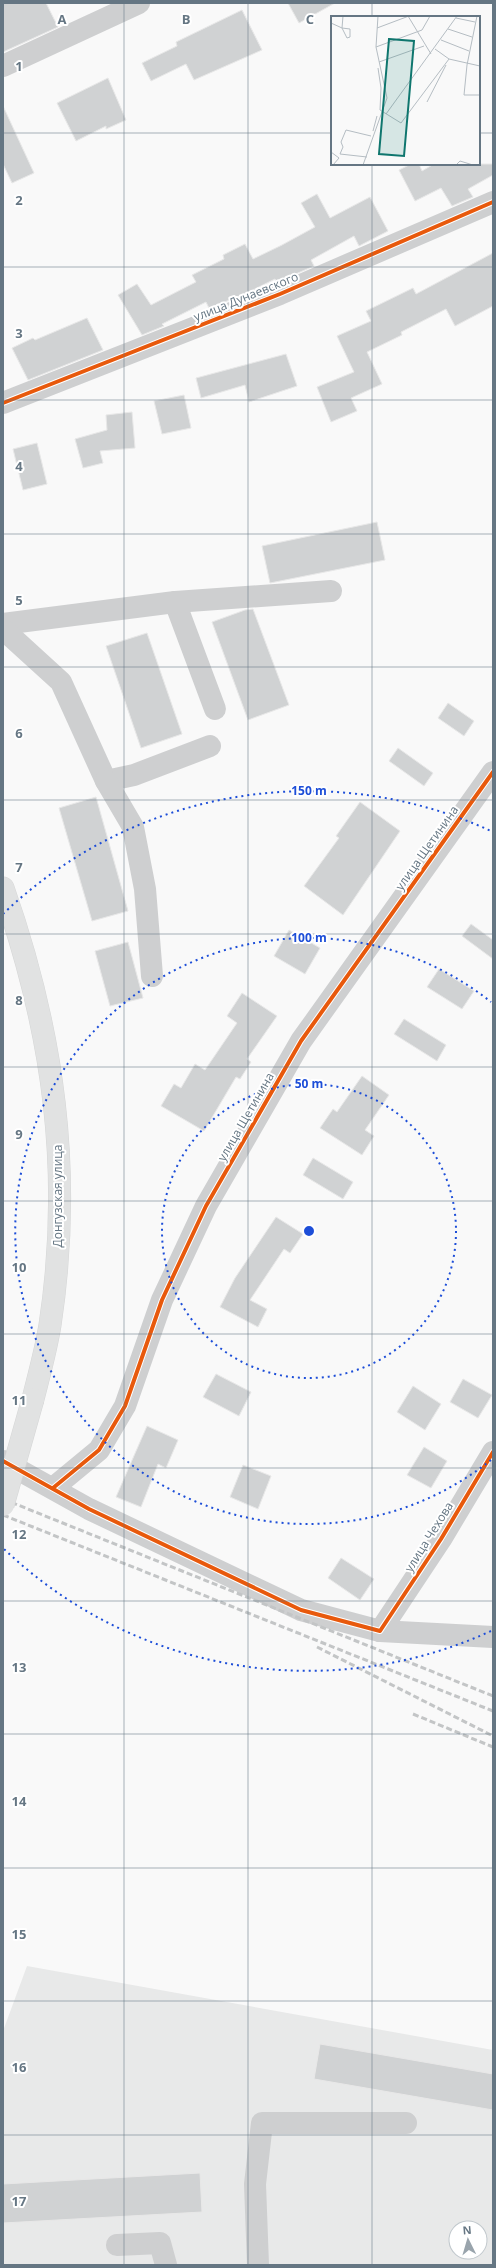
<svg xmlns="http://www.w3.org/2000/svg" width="496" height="2268" viewBox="0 0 496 2268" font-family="'Open Sans',sans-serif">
<rect width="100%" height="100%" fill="#f9f9f9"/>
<path fill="#e8e9e9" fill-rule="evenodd" d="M 27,1966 L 493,2050 L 493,2265 L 3,2265 L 3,2031 ZM 456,2228 L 480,2228 L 480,2252 L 456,2252 Z"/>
<g fill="#d0d2d3" stroke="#e8e8e8">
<path d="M 3,3 L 46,3 L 58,27 L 3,52 Z"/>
<path d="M 288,3 L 335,3 L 299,23 Z"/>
<path d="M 242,10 L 262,50 L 194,80 L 186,64 L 151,81 L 142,63 L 177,46 L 176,42 Z"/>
<path d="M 108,78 L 126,120 L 106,129 L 106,126 L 76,141 L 57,103 Z"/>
<path d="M 3,106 L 34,173 L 12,183 L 3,164 Z"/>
<path d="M 411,164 L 419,164 L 422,171 L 434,164 L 493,164 L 493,175 L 468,189 L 473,197 L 452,206 L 441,188 L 415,201 L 399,170 Z"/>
<path d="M 317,194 L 330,218 L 370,197 L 388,231 L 359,246 L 354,236 L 311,260 L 314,266 L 277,282 L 275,279 L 245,294 L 209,308 L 206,302 L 162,324 L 164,326 L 142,335 L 118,295 L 137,284 L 151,305 L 196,282 L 192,275 L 224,259 L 223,255 L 245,244 L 253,259 L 282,245 L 315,227 L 301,203 Z"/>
<path d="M 493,253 L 493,306 L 455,326 L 446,309 L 401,332 L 402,335 L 367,352 L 382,384 L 351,398 L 357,411 L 331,422 L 317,387 L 354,372 L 337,336 L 371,321 L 366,311 L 413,288 L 416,294 Z"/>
<path d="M 87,318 L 103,350 L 28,380 L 12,348 L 33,338 L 35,340 Z"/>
<path d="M 286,354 L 297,386 L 249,402 L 245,385 L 201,398 L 196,378 Z"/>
<path d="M 184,395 L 191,428 L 162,434 L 154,401 Z"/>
<path d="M 132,412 L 135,448 L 100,451 L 103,463 L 83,468 L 75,439 L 107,430 L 106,415 Z"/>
<path d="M 37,443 L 47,484 L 23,490 L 13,449 Z"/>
<path d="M 377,522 L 385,560 L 270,583 L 262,546 Z"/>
<path d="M 253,609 L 289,705 L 248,720 L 212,622 L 245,610 Z"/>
<path d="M 147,633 L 182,734 L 141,748 L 106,646 Z"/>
<path d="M 448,703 L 474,721 L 464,736 L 438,718 Z"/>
<path d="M 398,748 L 433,773 L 424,786 L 389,761 Z"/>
<path d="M 96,797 L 128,911 L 92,921 L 59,808 Z"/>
<path d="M 360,802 L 400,831 L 343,915 L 304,886 L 339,838 L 336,836 Z"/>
<path d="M 471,924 L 493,940 L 493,959 L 462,936 Z"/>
<path d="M 289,930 L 320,948 L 305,974 L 274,956 Z"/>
<path d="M 128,942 L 143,998 L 110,1006 L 95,951 Z"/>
<path d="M 439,969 L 474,991 L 462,1009 L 427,987 Z"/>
<path d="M 242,993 L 277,1016 L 247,1059 L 251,1062 L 240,1079 L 236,1077 L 204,1131 L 161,1106 L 174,1084 L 181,1088 L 195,1064 L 205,1070 L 237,1023 L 227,1016 Z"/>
<path d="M 404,1019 L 446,1045 L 437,1061 L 394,1034 Z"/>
<path d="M 362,1076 L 389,1095 L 365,1130 L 374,1136 L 362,1155 L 320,1128 L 333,1109 L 337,1112 Z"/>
<path d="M 313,1158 L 353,1182 L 343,1199 L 303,1175 Z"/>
<path d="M 276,1217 L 303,1234 L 290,1253 L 284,1249 L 250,1300 L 267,1309 L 258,1327 L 220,1307 L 235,1278 Z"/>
<path d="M 216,1374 L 251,1392 L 239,1416 L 203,1397 Z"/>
<path d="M 463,1379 L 492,1395 L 478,1418 L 450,1402 Z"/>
<path d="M 413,1386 L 441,1404 L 425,1430 L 397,1412 Z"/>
<path d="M 147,1426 L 178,1440 L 166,1468 L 158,1464 L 141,1507 L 116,1497 Z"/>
<path d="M 424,1447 L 447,1461 L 431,1488 L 407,1475 Z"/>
<path d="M 243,1465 L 271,1476 L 258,1509 L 230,1497 Z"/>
<path d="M 341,1558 L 374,1579 L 360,1600 L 328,1578 Z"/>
<path d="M 320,2044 L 493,2074 L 493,2110 L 314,2079 Z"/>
<path d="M 200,2173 L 202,2212 L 3,2223 L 3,2184 Z"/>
</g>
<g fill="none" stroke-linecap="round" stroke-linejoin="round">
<g stroke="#d5d6d6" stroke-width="23">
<path id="highway" d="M 3,888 C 54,1033 73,1173 50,1325 C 46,1350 39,1375 33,1399"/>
</g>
<g stroke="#cecfd0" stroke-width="22">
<path d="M 3,66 L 139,3"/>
<path d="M 3,403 L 280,294 L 493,202"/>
<path d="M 175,602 L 215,709"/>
<path d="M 3,624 L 175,602 L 331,591"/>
<path d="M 3,629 L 61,682 L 106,781 L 134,775 L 210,746"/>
<path d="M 106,781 L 133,827 L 145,889 L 152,976"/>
<path d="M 3,1461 L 89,1509 L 301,1610 L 380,1631 L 493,1637"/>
<path d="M 53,1488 L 99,1450 L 125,1406 L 162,1300 L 206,1206 L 301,1041 L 493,772"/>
<path d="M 380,1631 L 441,1539 L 493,1452"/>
<path d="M 117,2245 L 160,2243 L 166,2265"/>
<path d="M 258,2265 L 255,2184 L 262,2123 L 406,2123"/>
</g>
<use href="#highway" stroke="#e1e2e2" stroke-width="22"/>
<g stroke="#c3c5c6" stroke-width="3" stroke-dasharray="6 3" stroke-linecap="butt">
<path d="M 3,1499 L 493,1696"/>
<path d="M 3,1515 L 493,1711"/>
<path d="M 317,1647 L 493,1736"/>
<path d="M 413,1714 L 493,1747"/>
</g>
<g stroke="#d5d6d6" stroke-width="23" stroke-linecap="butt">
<path id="highway-bridge" d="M 3,1505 L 33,1399"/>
</g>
<use href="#highway-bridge" stroke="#e1e2e2" stroke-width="22"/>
<g stroke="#fff" stroke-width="6">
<g id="cycleway">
<path d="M 3,403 L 280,294 L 493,202"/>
<path d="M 3,1461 L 89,1509 L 301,1610 L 380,1631 L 441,1539 L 493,1452"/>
<path d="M 53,1488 L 99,1450 L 125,1406 L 162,1300 L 206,1206 L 301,1041 L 493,772"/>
</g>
</g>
<use href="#cycleway" stroke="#e8590c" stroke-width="4"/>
</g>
<path fill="none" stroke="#657683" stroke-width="1" stroke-opacity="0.55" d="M 124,3 L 124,2265M 248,3 L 248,2265M 372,3 L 372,17M 3,133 L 332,133M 479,133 L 493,133M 372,164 L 372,2265M 3,267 L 493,267M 3,400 L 493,400M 3,534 L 493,534M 3,667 L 493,667M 3,800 L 493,800M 3,934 L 493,934M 3,1067 L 493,1067M 3,1201 L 493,1201M 3,1334 L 493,1334M 3,1468 L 493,1468M 3,1601 L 493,1601M 3,1734 L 493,1734M 3,1868 L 493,1868M 3,2001 L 493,2001M 3,2135 L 493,2135"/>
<g fill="none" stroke="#1d4ed8" stroke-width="2" stroke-dasharray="2 4">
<circle cx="309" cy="1231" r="147"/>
<path d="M491 1460A293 293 0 1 1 491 1002"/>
<path d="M491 1631A440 440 0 0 1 3 1548M3 914A440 440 0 0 1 491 831"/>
</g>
<g text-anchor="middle" stroke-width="4" stroke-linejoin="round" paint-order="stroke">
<g font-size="12" fill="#657683" stroke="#fff">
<text transform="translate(246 297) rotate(-22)" y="4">улица Дунаевского</text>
<text transform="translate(427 848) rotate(-55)" y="4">улица Щетинина</text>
<text transform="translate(246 1117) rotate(-60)" y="4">улица Щетинина</text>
<text transform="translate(58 1196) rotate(-90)" y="4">Донгузская улица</text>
<text transform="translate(429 1537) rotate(-58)" y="4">улица Чехова</text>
</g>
</g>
<g transform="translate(331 16)">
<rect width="149" height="149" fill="#f9f9f9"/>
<path fill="none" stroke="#b5bdc3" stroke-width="1" d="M 77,0 L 100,38M 146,0 L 136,49 L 133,79 L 149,79M 125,2 L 144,6M 0,7 L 11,12 L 19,13 L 19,21 L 16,22 L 11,12 L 12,0M 46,12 L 78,0M 117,13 L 141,21M 110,24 L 138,35M 45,31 L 91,14 L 99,0M 104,33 L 118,43 L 149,50M 48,46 L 93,30M 47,52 L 50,72 L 49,94 L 70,107 L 118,43M 96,86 L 115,49M 55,98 L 126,0M 42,115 L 46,100M 0,136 L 8,142 L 2,149M 36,141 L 9,138 L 12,131 L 10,126 L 15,114 L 40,120M 32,149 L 56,82 L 45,31 L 47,0M 125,149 L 129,145 L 142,149"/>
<path fill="#0f766e" fill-opacity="0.15" stroke="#0f766e" stroke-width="2" d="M 58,23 L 83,25 L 73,140 L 48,138 Z"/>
<rect width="149" height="149" fill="none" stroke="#657683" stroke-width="2"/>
</g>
<g font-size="13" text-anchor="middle" font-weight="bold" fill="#657683" stroke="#fff" stroke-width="4" stroke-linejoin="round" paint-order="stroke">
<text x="62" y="24">A</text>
<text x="186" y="24">B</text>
<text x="310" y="24">C</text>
<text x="19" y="71">1</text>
<text x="19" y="205">2</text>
<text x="19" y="338">3</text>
<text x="19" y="471">4</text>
<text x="19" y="605">5</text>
<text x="19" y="738">6</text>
<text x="19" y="872">7</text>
<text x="19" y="1005">8</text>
<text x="19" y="1139">9</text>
<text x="19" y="1272">10</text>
<text x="19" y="1405">11</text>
<text x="19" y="1539">12</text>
<text x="19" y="1672">13</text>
<text x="19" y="1806">14</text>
<text x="19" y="1939">15</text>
<text x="19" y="2072">16</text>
<text x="19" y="2206">17</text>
</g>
<circle cx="309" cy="1231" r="6" fill="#1d4ed8" stroke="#fff" stroke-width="2"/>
<g font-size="12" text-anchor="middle" font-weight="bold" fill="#1d4ed8" stroke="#fff" stroke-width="4" stroke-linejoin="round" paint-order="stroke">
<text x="309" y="795">150 m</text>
<text x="309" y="942">100 m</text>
<text x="309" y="1088">50 m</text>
</g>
<rect width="496" height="2268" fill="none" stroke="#657683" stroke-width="8"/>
<g transform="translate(468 2240) rotate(355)"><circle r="19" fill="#ffffff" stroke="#c1c8cd"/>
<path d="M0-3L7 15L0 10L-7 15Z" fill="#99a4ac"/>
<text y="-6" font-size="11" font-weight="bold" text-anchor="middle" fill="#657683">N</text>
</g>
</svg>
